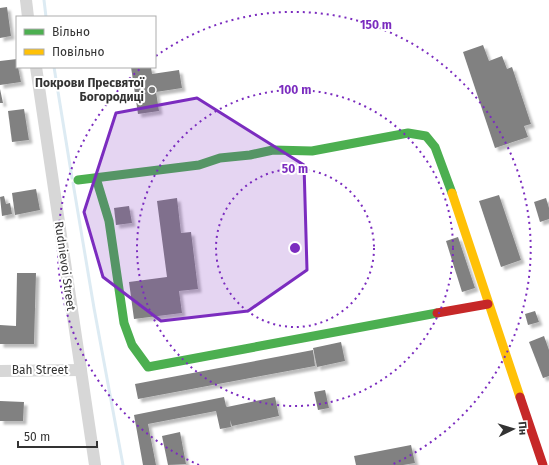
<svg xmlns="http://www.w3.org/2000/svg" width="549" height="465" viewBox="0 0 549 465" font-family="'Fira Sans',sans-serif">
<defs>
<filter id="shadow"><feDropShadow dx="3.5" dy="3.5" stdDeviation="1" flood-color="#0004"/></filter>
</defs>
<rect width="100%" height="100%" fill="#fff"/>
<g fill="none" stroke-linecap="round" stroke-linejoin="round">
<g stroke="#ddebf3" stroke-width="3">
<path d="M 44,0 L 46,17"/>
<path d="M 54,67 L 72,178"/>
<path d="M 73,183 L 94,308 L 123,465"/>
</g>
</g>
<g fill="#818181" filter="url(#shadow)">
<path d="M 7,7 L 11,36 L 0,38 L 0,8 Z"/>
<path d="M 483,45 L 489,61 L 502,56 L 507,69 L 512,67 L 531,124 L 524,126 L 528,137 L 495,148 L 463,52 Z"/>
<path d="M 17,59 L 17,67 L 18,67 L 21,82 L 0,85 L 0,61 Z"/>
<path d="M 131,67 L 151,67 L 152,74 L 179,70 L 182,88 L 156,92 L 159,111 L 138,114 Z"/>
<path d="M 0,89 L 3,103 L 0,103 Z"/>
<path d="M 24,109 L 29,140 L 12,142 L 8,111 Z"/>
<path d="M 36,189 L 40,210 L 15,215 L 12,193 Z"/>
<path d="M 499,195 L 521,260 L 501,267 L 479,201 Z"/>
<path d="M 4,196 L 6,204 L 10,203 L 12,214 L 2,216 L 0,197 Z"/>
<path d="M 177,198 L 181,233 L 191,232 L 198,289 L 179,291 L 182,313 L 134,319 L 129,282 L 167,277 L 157,201 Z"/>
<path d="M 546,198 L 549,208 L 549,219 L 540,222 L 534,202 Z"/>
<path d="M 129,206 L 132,223 L 116,225 L 114,208 Z"/>
<path d="M 458,237 L 475,288 L 462,292 L 446,241 Z"/>
<path d="M 17,273 L 36,273 L 34,344 L 0,344 L 0,325 L 16,326 Z"/>
<path d="M 535,311 L 539,322 L 528,325 L 525,314 Z"/>
<path d="M 544,336 L 549,350 L 549,376 L 543,378 L 529,342 Z"/>
<path d="M 341,342 L 345,361 L 317,367 L 313,348 Z"/>
<path d="M 313,350 L 315,366 L 138,399 L 135,384 Z"/>
<path d="M 325,390 L 329,408 L 318,410 L 314,392 Z"/>
<path d="M 224,397 L 226,406 L 227,407 L 275,397 L 279,416 L 232,426 L 230,420 L 231,427 L 220,429 L 216,411 L 148,424 L 156,465 L 143,465 L 134,415 Z"/>
<path d="M 0,401 L 24,402 L 23,421 L 0,421 Z"/>
<path d="M 180,432 L 186,464 L 168,465 L 162,436 Z"/>
<path d="M 411,445 L 415,463 L 403,465 L 356,465 L 354,456 Z"/>
</g>
<g fill="none" stroke-linecap="round" stroke-linejoin="round">
<g stroke="#d7d7d7" stroke-width="12">
<path d="M 26,0 L 28,17"/>
<path d="M 36,67 L 95,465"/>
<path d="M 0,371 L 81,370"/>
</g>
<g stroke="#4caf50" stroke-width="9">
<path d="M 96,178 L 109,221 L 124,323 L 132,345 L 148,367 L 437,313"/>
<path d="M 78,180 L 199,165 L 220,158 L 250,155 L 273,150 L 312,151 L 408,133 L 426,136 L 435,147 L 452,193"/>
</g>
<path stroke="#ffc107" stroke-width="9" d="M 452,193 L 520,397"/>
<g stroke="#c62828" stroke-width="9">
<path d="M 437,313 L 488,304"/>
<path d="M 520,397 L 543,465"/>
</g>
</g>
<path fill="#7b2cbf" fill-opacity="0.2" stroke="#7b2cbf" stroke-width="3" stroke-linejoin="round" d="M 197,98 L 304,165 L 307,270 L 248,311 L 161,321 L 103,277 L 84,212 L 116,113 Z"/>
<g fill="none" stroke="#7b2cbf" stroke-width="2" stroke-dasharray="2 4">
<circle cx="295" cy="248" r="79"/>
<circle cx="295" cy="248" r="158"/>
<path d="M199 465A237 237 0 0 1 141 68M156 56A237 237 0 1 1 391 465"/>
</g>
<circle fill="#7a7a7a" stroke="#fff" stroke-width="1.5" cx="152" cy="90" r="4"/>
<g text-anchor="middle" stroke-width="4" stroke-linejoin="round" paint-order="stroke">
<g font-size="12" font-weight="bold" fill="#333" stroke="#fff" text-anchor="end">
<text x="144" y="87">Покрови Пресвятої<tspan x="144" dy="14">Богородиці</tspan></text>
</g>
<g font-size="12" fill="#333" stroke="#fff">
<text transform="translate(65 266) rotate(82)" y="4">Rudnievoi Street</text>
<text x="40" y="374">Bah Street</text>
</g>
</g>
<circle cx="295" cy="248" r="6" fill="#7b2cbf" stroke="#fff" stroke-width="2"/>
<g font-size="12" text-anchor="middle" font-weight="bold" fill="#7b2cbf" stroke="#fff" stroke-width="4" stroke-linejoin="round" paint-order="stroke">
<text x="376" y="29">150 m</text>
<text x="295" y="94">100 m</text>
<text x="295" y="173">50 m</text>
</g>
<rect x="16" y="16" width="140" height="52" fill="#ffffff" stroke="#adadad"/>
<rect x="24" y="29" width="20" height="6" fill="#4caf50" stroke="#adadad"/>
<text x="52" y="36" font-size="12" fill="#333333">Вільно</text>
<rect x="24" y="49" width="20" height="6" fill="#ffc107" stroke="#adadad"/>
<text x="52" y="56" font-size="12" fill="#333333">Повільно</text>
<g transform="translate(513 429) rotate(85)" stroke="#ffffff" stroke-width="3" paint-order="stroke">
<path d="M0-3L7 15L0 10L-7 15Z" fill="#333333"/>
<text y="-6" font-size="11" font-weight="bold" text-anchor="middle" fill="#333333">Пн</text>
</g>
<path d="M18 441v6h79v-6" fill="none" stroke="#333333" stroke-width="2"/>
<text x="24" y="441" font-size="12" fill="#333333" stroke="#ffffff" stroke-width="3" paint-order="stroke">50 m</text>
</svg>
